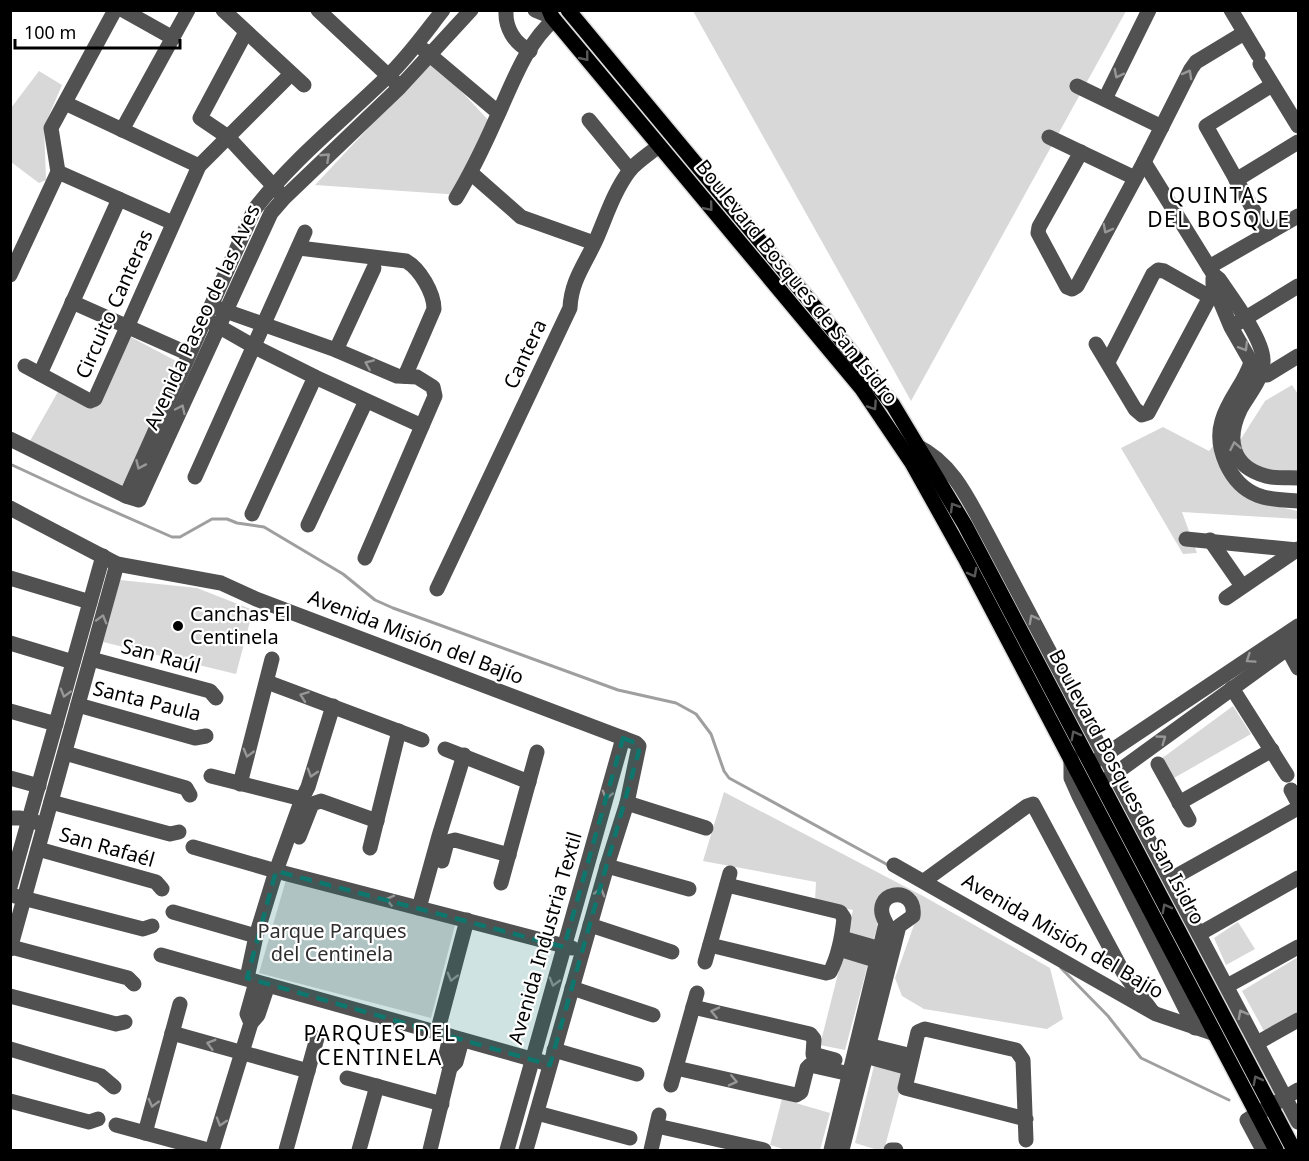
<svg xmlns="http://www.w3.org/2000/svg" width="1309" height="1161" viewBox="0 0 1309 1161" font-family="'Noto Sans',sans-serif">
<rect width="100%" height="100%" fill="#fff"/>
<g fill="#d8d8d8">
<path d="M 693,11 L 1126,11 L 911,401 Z"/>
<path d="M 432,60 L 492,124 L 461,195 L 315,185 Z"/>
<path d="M 39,71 L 62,85 L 44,127 L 46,180 L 39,183 L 11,162 L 11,108 Z"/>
<path d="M 127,335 L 178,362 L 123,488 L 30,441 L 59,390 L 95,404 Z"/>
<path d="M 1292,385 L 1298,394 L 1298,476 L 1260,473 L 1244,461 L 1239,442 L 1265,401 Z"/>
<path d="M 1163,427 L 1209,451 L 1216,442 L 1252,501 L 1298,511 L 1298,519 L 1182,512 L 1197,553 L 1183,554 L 1121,448 Z"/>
<path d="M 120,580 L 197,588 L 253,610 L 236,674 L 103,642 Z"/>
<path d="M 1233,706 L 1251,734 L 1174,778 L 1161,759 Z"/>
<path d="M 724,792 L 923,896 L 1050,968 L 1063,1019 L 1047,1029 L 924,1009 L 902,996 L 895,978 L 919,911 L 903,889 L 880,895 L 877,928 L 873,941 L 847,934 L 853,910 L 815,901 L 816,882 L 703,861 Z"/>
<path d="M 286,880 L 455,925 L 431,1018 L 259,973 Z"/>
<path d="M 1238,922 L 1255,949 L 1226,965 L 1214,938 Z"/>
<path d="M 1298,957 L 1298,1012 L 1264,1031 L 1242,991 Z"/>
<path d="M 842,958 L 868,964 L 845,1050 L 820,1045 Z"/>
<path d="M 874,1066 L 905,1072 L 884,1150 L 878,1150 L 855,1143 Z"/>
<path d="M 782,1099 L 830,1113 L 820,1150 L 786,1150 L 770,1145 Z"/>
</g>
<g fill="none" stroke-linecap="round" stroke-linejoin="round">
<g stroke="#9f9f9f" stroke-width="3">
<path d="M 10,464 L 81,497 L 172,537 L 180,537 L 212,519 L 227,519 L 237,523 L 264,527 L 343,574 L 375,600 L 393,608 L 618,690 L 676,703 L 696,714 L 711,734 L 724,771 L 729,778 L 888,865"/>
<path d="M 1061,968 L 1108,1016 L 1141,1058 L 1229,1100"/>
</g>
<g stroke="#dbdbdb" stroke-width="18">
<g id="major">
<path d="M 549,10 L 552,17 L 862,389 L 912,463 L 965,558 L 1276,1150"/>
<path d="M 568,10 L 814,306 L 893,405 L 965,525 L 1294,1150"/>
</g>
</g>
<g stroke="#515151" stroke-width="15">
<path d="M 123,10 L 173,38"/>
<path d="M 223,10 L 304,85"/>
<path d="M 318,10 L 395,82"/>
<path d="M 506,10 C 505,28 514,43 530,51"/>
<path d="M 535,10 L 552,17"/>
<path d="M 1231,10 L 1258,55"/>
<path d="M 246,32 L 200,118 L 228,137 L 280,193"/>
<path d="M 424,50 L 494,109"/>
<path d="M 1260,64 L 1298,126"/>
<path d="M 1077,86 L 1162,127"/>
<path d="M 1105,99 L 1149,10"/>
<path d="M 65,103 L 199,166"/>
<path d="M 589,120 L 630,170"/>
<path d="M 122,130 L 188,10"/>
<path d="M 1049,137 L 1135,178"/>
<path d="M 1081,152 L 1039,227 L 1038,233 L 1067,287 L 1072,289 L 1077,286 L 1144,162 L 1191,69 L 1196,62 L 1244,33"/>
<path d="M 1144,162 L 1214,275 L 1219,279 C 1232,298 1263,339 1263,360 C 1264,378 1248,395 1240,410 C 1226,440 1232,467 1266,476 C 1276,479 1288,477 1298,478"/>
<path d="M 58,172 L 173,223"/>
<path d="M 471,173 L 521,217 L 594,243"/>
<path d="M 1236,180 L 1298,142"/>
<path d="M 456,198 C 471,173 484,146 496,119 C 511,87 526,43 554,20"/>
<path d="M 1267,234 L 1206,126 L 1272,85"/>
<path d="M 299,248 L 406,261 C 420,269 434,293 434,309 L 405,376"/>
<path d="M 1209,267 L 1298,216"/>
<path d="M 10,275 L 58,172 L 51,128 L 115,10"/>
<path d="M 1213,278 L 1213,284 L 1231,327 L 1251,362 C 1245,383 1228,399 1222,421 C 1214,448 1230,484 1257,495 C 1269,500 1285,500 1298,501"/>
<path d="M 72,302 L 189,354"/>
<path d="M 217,308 L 336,350 L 397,376 L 417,377 L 433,387 L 435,396 L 365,558"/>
<path d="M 211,322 L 253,346 L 315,377 L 422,426"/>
<path d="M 1236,324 L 1298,286"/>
<path d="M 1096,344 L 1135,409 L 1142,415 L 1148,413 L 1210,297 L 1223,291"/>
<path d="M 336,350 L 374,268"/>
<path d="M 1108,362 L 1153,274 L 1158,270 L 1164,271 L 1210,297"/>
<path d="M 25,366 L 90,401 L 95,399 L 199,166 L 291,74"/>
<path d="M 40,374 L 119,199"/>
<path d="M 1253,374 L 1267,375 L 1298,356"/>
<path d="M 10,439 L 126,496 L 139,500 L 271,213 L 284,198 L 400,87 L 471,10"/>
<path d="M 917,446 C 955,464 971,505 990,539 L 1298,1122"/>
<path d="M 195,477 L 305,232"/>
<path d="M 126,496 L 254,210 C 292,160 342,121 387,77 C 408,57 425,33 443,10"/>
<path d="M 10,508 L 117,564 L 221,583 L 256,599 L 636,743 L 639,746 L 627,803 L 607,866 L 526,1150"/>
<path d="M 252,514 L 315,377"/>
<path d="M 308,525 L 366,401"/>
<path d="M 1186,539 L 1297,550"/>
<path d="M 1210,540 L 1242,586"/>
<path d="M 10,578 L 90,602"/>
<path d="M 437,589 L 570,308 C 571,281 585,264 596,240 C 606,217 614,191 630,170 C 638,161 649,154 659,146"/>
<path d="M 1226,598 L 1298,549"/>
<path d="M 1283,640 L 1298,668"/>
<path d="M 10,643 L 73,662"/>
<path d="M 91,659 L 210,691 L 216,698"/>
<path d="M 267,682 L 422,740"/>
<path d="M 1232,688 L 1287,775"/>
<path d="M 78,705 L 195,738 L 206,736"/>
<path d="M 10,711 L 56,724"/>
<path d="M 445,749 L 529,782"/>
<path d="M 65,753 L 186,788 L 190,795"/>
<path d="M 1071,757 L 1071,778 L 1079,796 L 1195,1028"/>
<path d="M 1099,759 L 1298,626"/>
<path d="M 1158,764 L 1189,820"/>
<path d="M 211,776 L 302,799"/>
<path d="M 10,778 L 39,786"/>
<path d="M 1109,778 L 1298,641"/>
<path d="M 240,784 L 272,659"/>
<path d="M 1291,790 L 1298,803"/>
<path d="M 51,802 L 170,834 L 179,832"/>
<path d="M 627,803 L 706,828"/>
<path d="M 1179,803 L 1272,750"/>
<path d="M 10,818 L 20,818 L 39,823"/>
<path d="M 299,837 L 312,804 L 321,801 L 377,821"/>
<path d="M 193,847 L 276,871 L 572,948"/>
<path d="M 370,848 L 399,731"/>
<path d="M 38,849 L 156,882 L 162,889"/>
<path d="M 442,861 L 447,842 L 455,840 L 509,855"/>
<path d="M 894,865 L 1156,1014 L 1215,1034"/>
<path d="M 607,866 L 689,889"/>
<path d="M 1171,879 L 1298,808"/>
<path d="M 924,881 L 1027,806 L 1033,804 L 1123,972 L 1151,1010"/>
<path d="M 501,883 L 537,752"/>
<path d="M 10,887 L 103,556"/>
<path d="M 15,896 L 143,929 L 152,926"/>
<path d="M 419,908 L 439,836 L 464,755"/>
<path d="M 173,912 L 256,936"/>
<path d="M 590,925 L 672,952"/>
<path d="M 1199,934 L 1298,878"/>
<path d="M 842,938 L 891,952"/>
<path d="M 710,945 L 826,973 L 830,972 C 839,955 842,937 844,918 L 840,912 L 727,885"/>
<path d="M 11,947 L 128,978 L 134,984"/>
<path d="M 10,949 L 117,564"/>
<path d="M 839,949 L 885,963"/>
<path d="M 161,955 L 542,1062"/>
<path d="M 705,962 L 730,873"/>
<path d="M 247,978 L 256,936 L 276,871 L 302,799 L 308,787 L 333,706"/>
<path d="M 1227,986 L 1298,947"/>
<path d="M 572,988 L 653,1015"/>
<path d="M 10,996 L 116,1024 L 125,1022"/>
<path d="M 693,1007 L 810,1034 L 814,1039 L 813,1054 L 835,1060"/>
<path d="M 251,1023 L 247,1014 L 256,982"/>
<path d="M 172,1033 L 308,1071"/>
<path d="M 437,1033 L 467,920"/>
<path d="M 450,1036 L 445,1059 L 450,1068"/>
<path d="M 859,1043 L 912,1056"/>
<path d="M 1257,1043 L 1298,1020"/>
<path d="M 10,1049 L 101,1076 L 114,1087"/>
<path d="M 554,1050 L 637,1074"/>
<path d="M 858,1054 L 909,1068"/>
<path d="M 676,1068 L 796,1095 L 801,1092 L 807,1068 L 810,1065 L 850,1074"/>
<path d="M 347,1078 L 442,1104"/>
<path d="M 671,1085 L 697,993"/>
<path d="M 10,1101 L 89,1122 L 98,1119"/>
<path d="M 537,1113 L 630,1138"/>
<path d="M 1026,1119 L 905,1088 L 918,1032 L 925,1029 L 1016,1050 L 1023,1060 L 1026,1140"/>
<path d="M 116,1125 L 208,1150"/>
<path d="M 657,1126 L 764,1150"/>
<path d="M 145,1133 L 180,1004"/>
<path d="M 212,1150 L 251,1023 L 258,1015 L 268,985"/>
<path d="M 286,1150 L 317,1038"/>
<path d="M 359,1150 L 377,1086"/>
<path d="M 430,1150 L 450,1068 L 456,1062 L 462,1040"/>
<path d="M 507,1150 L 623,738"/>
<path d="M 651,1150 L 659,1115"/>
<path d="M 831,1150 L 886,923 C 867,891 917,883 913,916 L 899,926 L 842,1150"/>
<path d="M 891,1150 L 896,1150"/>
<path d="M 1263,1150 L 1247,1120 L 1298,1090"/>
</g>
<use href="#major" stroke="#000" stroke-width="15"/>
</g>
<defs><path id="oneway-chevron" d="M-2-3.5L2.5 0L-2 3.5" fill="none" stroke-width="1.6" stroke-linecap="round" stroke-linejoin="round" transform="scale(1.5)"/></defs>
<g stroke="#595959">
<use href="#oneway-chevron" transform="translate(585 57) rotate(51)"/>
<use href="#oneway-chevron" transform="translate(709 207) rotate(50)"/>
<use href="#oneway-chevron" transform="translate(873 406) rotate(56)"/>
<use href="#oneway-chevron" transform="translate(954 507) rotate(-121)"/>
<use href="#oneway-chevron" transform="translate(973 573) rotate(62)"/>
<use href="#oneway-chevron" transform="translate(1075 735) rotate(-118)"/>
<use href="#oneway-chevron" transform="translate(1166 908) rotate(-118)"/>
<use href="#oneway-chevron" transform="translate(1257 1080) rotate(-118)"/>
</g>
<g stroke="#979797">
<use href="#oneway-chevron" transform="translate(1118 74) rotate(117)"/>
<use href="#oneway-chevron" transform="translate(1188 74) rotate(-61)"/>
<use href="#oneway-chevron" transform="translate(326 157) rotate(-43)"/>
<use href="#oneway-chevron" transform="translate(1107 229) rotate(118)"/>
<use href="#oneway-chevron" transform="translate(1244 347) rotate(59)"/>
<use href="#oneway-chevron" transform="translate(369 364) rotate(-157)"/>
<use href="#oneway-chevron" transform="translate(181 409) rotate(-65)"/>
<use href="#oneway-chevron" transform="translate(1235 446) rotate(-101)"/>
<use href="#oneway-chevron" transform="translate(140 465) rotate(114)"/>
<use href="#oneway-chevron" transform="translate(102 619) rotate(-74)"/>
<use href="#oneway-chevron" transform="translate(1033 619) rotate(-118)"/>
<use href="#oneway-chevron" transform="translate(1250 659) rotate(146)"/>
<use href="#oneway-chevron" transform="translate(65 693) rotate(106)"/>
<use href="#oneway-chevron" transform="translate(304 696) rotate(-160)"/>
<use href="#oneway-chevron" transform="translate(1162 739) rotate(-36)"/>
<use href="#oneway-chevron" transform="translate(248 753) rotate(105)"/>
<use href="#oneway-chevron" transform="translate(312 773) rotate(107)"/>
<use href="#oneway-chevron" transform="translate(607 795) rotate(106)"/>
<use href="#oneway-chevron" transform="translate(600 892) rotate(-74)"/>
<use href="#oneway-chevron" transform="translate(390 900) rotate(-166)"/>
<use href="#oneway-chevron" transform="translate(452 977) rotate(105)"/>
<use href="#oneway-chevron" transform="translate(554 982) rotate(106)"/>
<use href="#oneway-chevron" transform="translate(715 1012) rotate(-167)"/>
<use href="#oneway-chevron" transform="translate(1242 1014) rotate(-118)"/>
<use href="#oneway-chevron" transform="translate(211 1044) rotate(-164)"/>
<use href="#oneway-chevron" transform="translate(733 1081) rotate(13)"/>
<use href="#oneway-chevron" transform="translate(153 1103) rotate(105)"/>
<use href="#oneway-chevron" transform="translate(221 1122) rotate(107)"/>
</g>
<path fill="#0f766e" fill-opacity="0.2" stroke="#0f766e" stroke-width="4.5" stroke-dasharray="12 8" stroke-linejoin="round" d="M 623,738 L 636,743 L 639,751 L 550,1065 L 247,978 L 276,871 L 564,947 Z"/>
<circle fill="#000" stroke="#fff" stroke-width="2" cx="178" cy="626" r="6"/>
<g text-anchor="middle" stroke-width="4.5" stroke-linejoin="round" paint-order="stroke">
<g font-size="20" fill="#000" stroke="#fff">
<text transform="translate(797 282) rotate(51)" y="7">Boulevard Bosques de San Isidro</text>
<text transform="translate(114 304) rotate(-66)" y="7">Circuito Canteras</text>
<text transform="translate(202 317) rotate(-65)" y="7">Avenida Paseo de las Aves</text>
<text transform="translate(525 354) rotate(-65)" y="7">Cantera</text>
<text transform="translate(416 637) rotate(21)" y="7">Avenida Misión del Bajío</text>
<text transform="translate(161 656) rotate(15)" y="7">San Raúl</text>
<text transform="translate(147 701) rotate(14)" y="7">Santa Paula</text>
<text transform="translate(1127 787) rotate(62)" y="7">Boulevard Bosques de San Isidro</text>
<text transform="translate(107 847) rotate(16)" y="7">San Rafaél</text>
<text transform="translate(1063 936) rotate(30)" y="7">Avenida Misión del Bajío</text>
<text transform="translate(545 938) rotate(-74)" y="7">Avenida Industria Textil</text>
</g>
<g font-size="20" fill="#000" stroke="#fff" text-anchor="start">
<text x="190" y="621">Canchas El<tspan x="190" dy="23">Centinela</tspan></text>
</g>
<g font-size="20" fill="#2f2f2f" stroke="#fff">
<text x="332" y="938">Parque Parques<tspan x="332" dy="23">del Centinela</tspan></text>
</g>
<g font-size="21" letter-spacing="1.5" fill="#000" stroke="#fff">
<text x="1219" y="203">QUINTAS<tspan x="1219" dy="24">DEL BOSQUE</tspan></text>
<text x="380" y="1041">PARQUES DEL<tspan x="380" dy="24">CENTINELA</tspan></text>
</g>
</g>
<rect width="1309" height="1161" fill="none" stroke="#000000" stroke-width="24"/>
<path d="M15 39v9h165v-9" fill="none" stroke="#000000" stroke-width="3"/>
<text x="24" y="39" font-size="18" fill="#000000" stroke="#ffffff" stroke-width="4.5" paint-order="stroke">100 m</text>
</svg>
